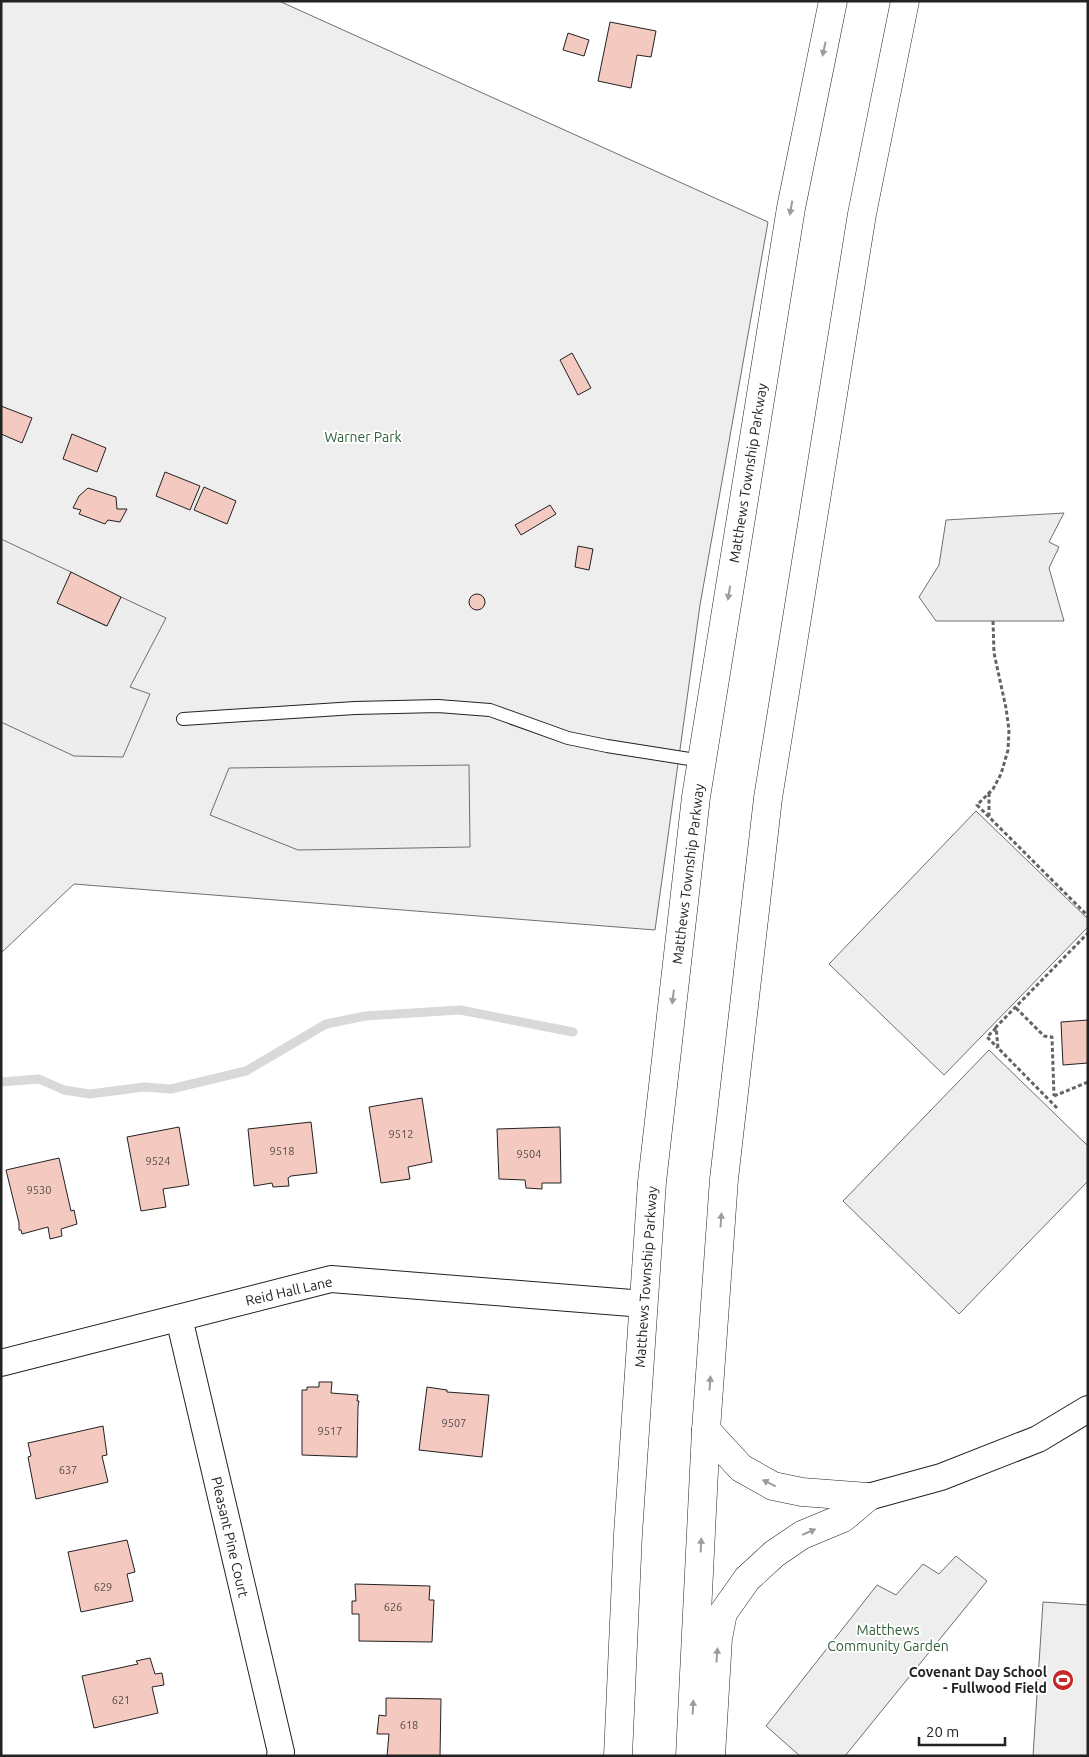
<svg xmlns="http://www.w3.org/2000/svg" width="1089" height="1757" viewBox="0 0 1089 1757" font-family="Ubuntu,sans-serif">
<rect width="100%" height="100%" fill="#fff"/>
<g fill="#eee" stroke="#6f6f6f">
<path d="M 1,1 L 279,1 L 768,222 L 700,605 L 655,930 L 74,884 L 1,953 Z"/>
<path d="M 976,811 L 1088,919 L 1088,927 L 944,1075 L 829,964 Z"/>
<path d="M 989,1050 L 1088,1146 L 1088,1181 L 959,1314 L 843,1201 Z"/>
<path d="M 956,1556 L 987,1581 L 845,1756 L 800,1756 L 766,1726 L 877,1585 L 896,1595 L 923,1564 L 939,1574 Z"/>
<path d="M 1043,1602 L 1088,1605 L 1088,1756 L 1033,1756 Z"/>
</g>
<g fill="#ededed" stroke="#6f6f6f">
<path d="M 1064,513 L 1049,542 L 1059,547 L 1049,568 L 1064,621 L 936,621 L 919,597 L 939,565 L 946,520 Z"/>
<path d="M 1,539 L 71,572 L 58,603 L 106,626 L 121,597 L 166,618 L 130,687 L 150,694 L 123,757 L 74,756 L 1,722 Z"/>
<path d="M 469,765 L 470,847 L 298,850 L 210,815 L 229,768 Z"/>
</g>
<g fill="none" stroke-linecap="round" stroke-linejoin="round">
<path stroke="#d9d9d9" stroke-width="9" d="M 1,1082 L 39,1079 L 64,1090 L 90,1094 L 144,1087 L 171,1089 L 246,1071 L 326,1024 L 365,1016 L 460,1010 L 573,1032"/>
</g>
<g fill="#f3c9c0" stroke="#222">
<path d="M 610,22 L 656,31 L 651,57 L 637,55 L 631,88 L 598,81 Z"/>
<path d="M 568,33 L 589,40 L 584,56 L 563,50 Z"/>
<path d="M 572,353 L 591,388 L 578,395 L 560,360 Z"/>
<path d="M 1,406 L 32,418 L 22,443 L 1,434 Z"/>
<path d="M 72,434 L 106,448 L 97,472 L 63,459 Z"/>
<path d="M 165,472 L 200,486 L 190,510 L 156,496 Z"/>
<path d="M 204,487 L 236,501 L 227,524 L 194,510 Z"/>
<path d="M 88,488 L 116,497 L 117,509 L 127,509 L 120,522 L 108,520 L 105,524 L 79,514 L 81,510 L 73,508 L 79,496 Z"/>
<path d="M 550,505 L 556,514 L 521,535 L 515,525 Z"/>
<path d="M 578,546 L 593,549 L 589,570 L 575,567 Z"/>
<path d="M 71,572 L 121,597 L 107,626 L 57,603 Z"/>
<circle cx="477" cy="602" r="8"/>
<path d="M 1088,1020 L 1088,1063 L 1063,1065 L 1061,1022 Z"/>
<path d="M 422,1098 L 432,1162 L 408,1167 L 410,1179 L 381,1183 L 369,1107 Z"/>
<path d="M 311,1122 L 317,1173 L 291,1176 L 288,1178 L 289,1186 L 273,1187 L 272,1183 L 254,1186 L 248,1129 Z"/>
<path d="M 179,1127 L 189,1185 L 163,1189 L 166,1207 L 141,1211 L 127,1137 Z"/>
<path d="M 560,1127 L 561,1183 L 542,1183 L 542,1189 L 526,1188 L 525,1180 L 499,1179 L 497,1129 Z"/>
<path d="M 59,1158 L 71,1211 L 74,1210 L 77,1224 L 61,1229 L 62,1236 L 50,1239 L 48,1227 L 22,1234 L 21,1230 L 19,1230 L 19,1223 L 6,1170 Z"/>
<path d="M 319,1382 L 332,1382 L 331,1393 L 358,1395 L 357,1401 L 359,1401 L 358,1406 L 357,1457 L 302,1455 L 302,1390 L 307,1390 L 307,1387 L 319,1387 Z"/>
<path d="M 427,1387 L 447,1390 L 447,1392 L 489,1395 L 482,1457 L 419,1450 Z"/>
<path d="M 103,1426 L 107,1455 L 102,1456 L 108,1482 L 36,1499 L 28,1457 L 31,1456 L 28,1443 Z"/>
<path d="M 127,1540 L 135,1572 L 127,1574 L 133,1601 L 81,1612 L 68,1552 Z"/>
<path d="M 355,1584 L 430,1586 L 429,1600 L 434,1600 L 432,1642 L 359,1641 L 359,1614 L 352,1614 L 352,1601 L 356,1601 Z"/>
<path d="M 150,1658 L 155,1674 L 162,1673 L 164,1685 L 152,1687 L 158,1713 L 94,1728 L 82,1676 L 138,1664 L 136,1661 Z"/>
<path d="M 386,1698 L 441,1699 L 440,1756 L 387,1756 L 389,1734 L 377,1734 L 379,1715 L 386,1716 Z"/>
</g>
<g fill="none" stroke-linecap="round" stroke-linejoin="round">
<g stroke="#222" stroke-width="14">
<path id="service" d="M 183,719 L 355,708 L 438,706 L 490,710 L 568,738 L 607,746 L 702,761"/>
</g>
<g stroke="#222" stroke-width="28">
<g id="minor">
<path d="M 179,1318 L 281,1752 L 280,1756"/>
<path d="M 1,1363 L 331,1279 L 644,1304"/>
<path d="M 868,1497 L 941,1477 L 1038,1439 L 1088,1409"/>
</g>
</g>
<g stroke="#222" stroke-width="29">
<g id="primary">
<path d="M 706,1430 L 741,1468 L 773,1486 L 802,1492 L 868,1497"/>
<path d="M 618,1756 L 628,1534 L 652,1182 L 696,797 L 791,208 L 833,1"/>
<path d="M 690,1756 L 706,1430 L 724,1179 L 768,798 L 862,214 L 905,1"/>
<path d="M 711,1756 L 718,1638 L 723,1613 L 747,1579 L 774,1554 L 802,1535 L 843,1518 L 868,1497"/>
</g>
</g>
<g stroke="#646464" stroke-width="3" stroke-dasharray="4 2.5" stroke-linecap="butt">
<path d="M 993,621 L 994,653 L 1006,708 L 1009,730 L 1008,750 L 1001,774 L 993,789 L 977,805 L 1088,916"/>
<path d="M 989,793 L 989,816"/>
<path d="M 1016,1008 L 1044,1036 L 1052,1037 L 1054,1096"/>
<path d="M 996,1028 L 987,1037 L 998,1048"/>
<path d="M 1054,1096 L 1088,1082"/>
<path d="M 1057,1108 L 998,1048 L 996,1027 L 1088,933"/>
</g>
<use href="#service" stroke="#fff" stroke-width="12"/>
<use href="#minor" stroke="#fff" stroke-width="26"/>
<use href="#primary" stroke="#fff" stroke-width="28"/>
</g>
<defs><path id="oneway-solid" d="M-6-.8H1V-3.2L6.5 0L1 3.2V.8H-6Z" transform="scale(1.25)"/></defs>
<g fill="#9c9c9c">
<use href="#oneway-solid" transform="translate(824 49) rotate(102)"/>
<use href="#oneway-solid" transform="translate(791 208) rotate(100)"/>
<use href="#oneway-solid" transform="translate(729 593) rotate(99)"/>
<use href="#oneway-solid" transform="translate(673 997) rotate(97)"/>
<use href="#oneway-solid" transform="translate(721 1220) rotate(-86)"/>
<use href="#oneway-solid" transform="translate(710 1383) rotate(-86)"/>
<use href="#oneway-solid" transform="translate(769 1483) rotate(-154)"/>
<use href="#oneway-solid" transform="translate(809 1532) rotate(-23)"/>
<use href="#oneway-solid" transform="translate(701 1545) rotate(-87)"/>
<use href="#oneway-solid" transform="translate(717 1655) rotate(-86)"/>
<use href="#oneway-solid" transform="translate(693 1707) rotate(-87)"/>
</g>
<defs>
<g id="stadium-disc" transform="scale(1.125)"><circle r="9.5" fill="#c62828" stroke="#fff"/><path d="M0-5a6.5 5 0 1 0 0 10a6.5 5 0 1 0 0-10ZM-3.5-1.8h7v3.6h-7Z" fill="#fff"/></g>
</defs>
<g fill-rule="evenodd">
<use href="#stadium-disc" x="1063" y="1680"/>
</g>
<g text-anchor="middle" stroke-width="4" stroke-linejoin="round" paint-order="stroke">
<g font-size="11" fill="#564c4a">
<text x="401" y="1138">9512</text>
<text x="282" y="1155">9518</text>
<text x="529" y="1158">9504</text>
<text x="158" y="1165">9524</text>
<text x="39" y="1194">9530</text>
<text x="454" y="1427">9507</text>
<text x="330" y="1435">9517</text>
<text x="68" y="1474">637</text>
<text x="103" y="1591">629</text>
<text x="393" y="1611">626</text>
<text x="121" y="1704">621</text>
<text x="409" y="1729">618</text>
</g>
<g font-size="14" fill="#2f5e38" stroke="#fff">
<text x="363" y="442">Warner Park</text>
<text x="888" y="1635">Matthews<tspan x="888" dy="16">Community Garden</tspan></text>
</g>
<g font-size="14" fill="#222" stroke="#fff">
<text transform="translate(748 473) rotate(-81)" y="5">Matthews Township Parkway</text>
<text transform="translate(688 874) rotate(-83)" y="5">Matthews Township Parkway</text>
<text transform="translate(646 1277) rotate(-86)" y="5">Matthews Township Parkway</text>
<text transform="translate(289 1291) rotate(-13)" y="5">Reid Hall Lane</text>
<text transform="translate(230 1537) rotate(77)" y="5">Pleasant Pine Court</text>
</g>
<g font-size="14" font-weight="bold" fill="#222" stroke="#fff" text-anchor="end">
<text x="1047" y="1677">Covenant Day School<tspan x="1047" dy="16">- Fullwood Field</tspan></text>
</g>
</g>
<rect width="1089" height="1757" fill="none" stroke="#222222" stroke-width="5"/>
<path d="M919 1737v8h86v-8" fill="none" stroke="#222222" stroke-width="2.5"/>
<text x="926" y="1737" font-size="15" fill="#222222" stroke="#ffffff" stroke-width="4" paint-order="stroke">20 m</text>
</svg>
